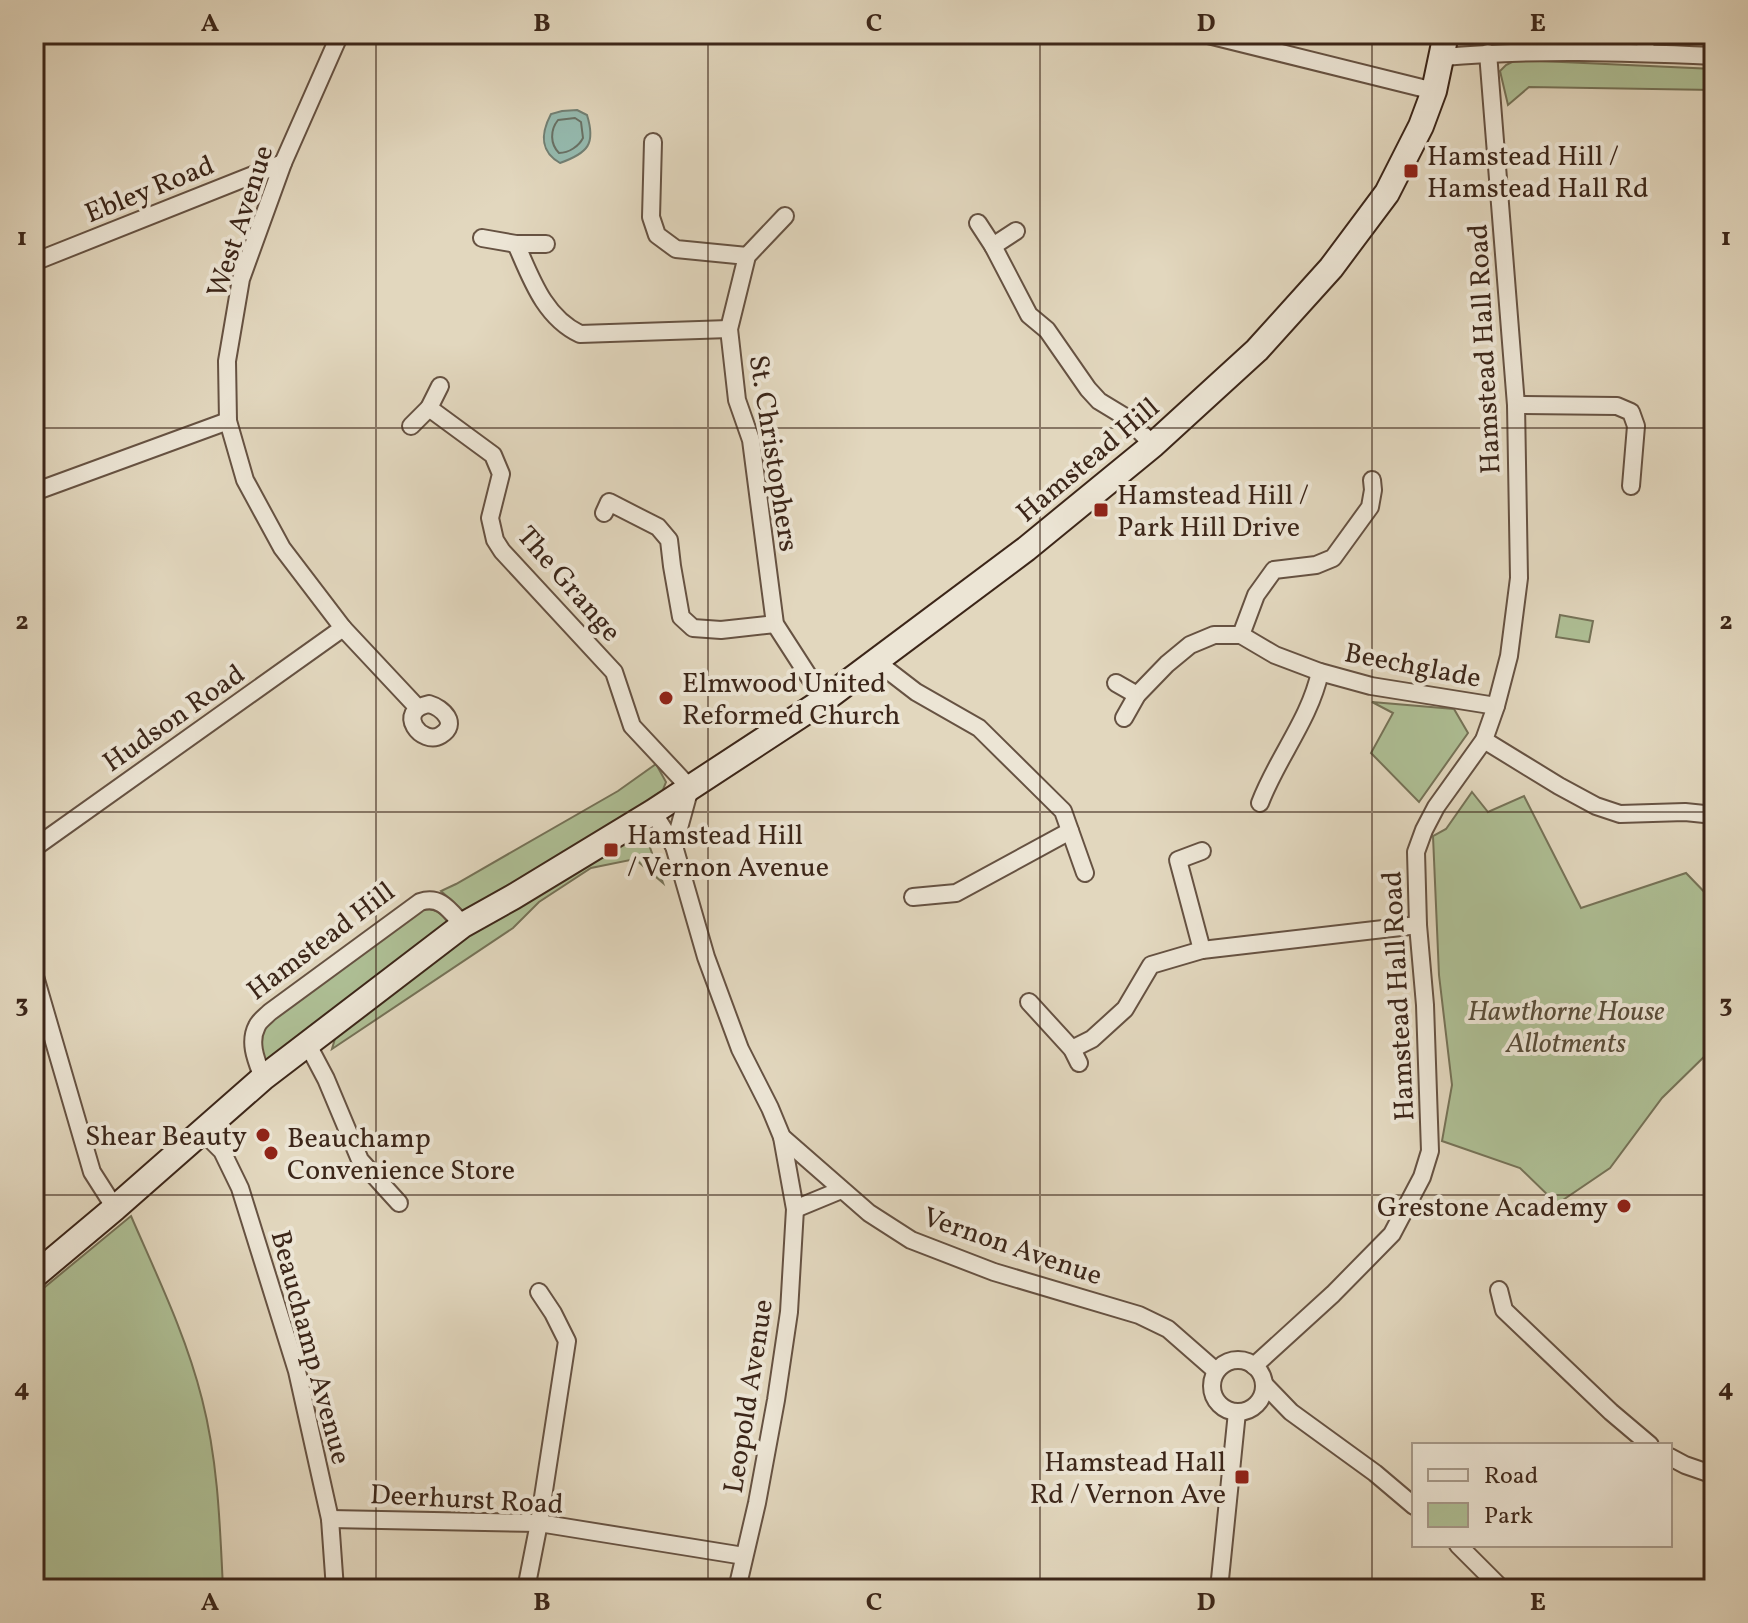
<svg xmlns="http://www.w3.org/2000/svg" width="1748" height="1623" viewBox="0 0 1748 1623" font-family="Vollkorn,serif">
<rect width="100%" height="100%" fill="#e2d7be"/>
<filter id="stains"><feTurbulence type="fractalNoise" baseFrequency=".0025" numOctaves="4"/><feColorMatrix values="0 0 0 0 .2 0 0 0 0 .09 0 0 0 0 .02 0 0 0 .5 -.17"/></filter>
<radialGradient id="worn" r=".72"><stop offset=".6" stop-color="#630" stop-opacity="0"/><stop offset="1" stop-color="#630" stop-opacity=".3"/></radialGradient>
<g fill="#aebf95" stroke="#757257" stroke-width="2">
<path d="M 1516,60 L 1714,69 L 1714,90 L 1529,87 L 1508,105 L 1500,71 L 1506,65 Z"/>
<path d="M 1560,615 L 1593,621 L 1589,642 L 1556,637 Z"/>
<path d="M 1372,702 L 1454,709 L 1468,733 L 1419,802 L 1371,753 L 1393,713 Z"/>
<path d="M 656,764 L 666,782 L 662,792 L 472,911 L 464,912 L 441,891 L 456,884 L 618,791 Z"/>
<path d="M 1472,792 L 1488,812 L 1524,796 L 1581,908 L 1686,873 L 1714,902 L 1714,1047 L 1662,1098 L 1610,1168 L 1557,1204 L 1520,1168 L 1442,1141 L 1452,1085 L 1439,975 L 1433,836 L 1446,829 Z"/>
<path d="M 635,838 L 649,845 L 663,883 L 635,859 L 591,868 L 539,902 L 513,928 L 332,1049 L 336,1035 L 484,921 L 599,855 Z"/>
<path d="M 419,908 C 436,908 442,913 451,927 L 265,1064 L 258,1052 L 259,1029 Z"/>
<path d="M 131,1216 C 157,1276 186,1335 202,1399 C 218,1461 220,1525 223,1589 L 34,1589 L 34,1296 Z"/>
</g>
<path fill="#95baaf" stroke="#717f73" stroke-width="2" d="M 577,110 L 587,115 C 596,144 588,153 560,163 C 539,151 541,133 551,114 L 562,111 Z"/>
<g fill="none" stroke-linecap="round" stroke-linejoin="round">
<path stroke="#687064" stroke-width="2" d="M 575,118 L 581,122 L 583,138 C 579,146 569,153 559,153 C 550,144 550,130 558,120 Z"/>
<g stroke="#665242" stroke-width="20">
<g id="minor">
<path d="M 340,34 L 283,163 L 241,279 L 227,361 L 228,421 L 245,480 L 282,548 L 343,628 L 417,707"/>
<path d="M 1204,34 L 1434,91"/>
<path d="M 1645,53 L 1646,34"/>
<path d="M 1443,57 C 1533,49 1624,52 1714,56"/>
<path d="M 653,142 L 651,217 L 657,235 L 676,249 L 747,256"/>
<path d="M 785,216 L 747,256 L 729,329 L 737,400 L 751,440 L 775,624 L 824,700"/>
<path d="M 978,223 L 993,246 L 1029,315 L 1047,330 L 1088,389 L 1099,401 L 1127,418 L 1153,445"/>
<path d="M 482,238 L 516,244 L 546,244"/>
<path d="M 516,244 C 531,278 544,317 580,334 L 729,329"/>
<path d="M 993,246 L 1016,231"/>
<path d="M 34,262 L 283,163"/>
<path d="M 1516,405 L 1617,406 L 1631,412 L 1636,426 L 1631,486"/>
<path d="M 429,408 L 493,455 L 501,474 L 490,518 L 495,540 L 502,551 L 614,672 L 632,726 L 690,788 L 674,846 L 653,812"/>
<path d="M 411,426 L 429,408 L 440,386"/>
<path d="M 34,492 L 228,421"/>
<path d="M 604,513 L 609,502 L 658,527 L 669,540 L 672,566 L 681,617 L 693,628 L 721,630 L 775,624"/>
<path d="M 1241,635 L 1256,595 L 1274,570 L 1316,565 L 1333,558 L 1370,507 L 1373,490 L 1372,480"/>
<path d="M 877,662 L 916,692 L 979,728 L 1063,811 L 1085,873"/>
<path d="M 1116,683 L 1137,695"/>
<path d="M 429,704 C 443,708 459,724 441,735 C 422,747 394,711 429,704 Z"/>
<path d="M 1124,718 L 1137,695 L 1167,664 L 1190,645 L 1214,635 L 1241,635 L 1275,655 L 1320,672 L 1371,686 L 1496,706"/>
<path d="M 1484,740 L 1559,786 L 1596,806 L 1620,814 L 1685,812 L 1714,815"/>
<path d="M 1260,803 C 1277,758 1310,719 1320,672"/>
<path d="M 674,846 L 706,957 L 740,1049 L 770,1108 L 782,1137 L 869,1213 L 911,1240 L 994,1272 L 1139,1315 L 1168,1329 L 1216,1371"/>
<path d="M 34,848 L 343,628"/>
<path d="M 913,897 L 956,893 L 1070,831"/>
<path d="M 1202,950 L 1178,860 L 1202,851"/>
<path d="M 34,973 L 92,1172 L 115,1208"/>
<path d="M 1029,1002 L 1072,1049 L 1079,1063"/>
<path d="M 308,1045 L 326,1079 L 360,1160 L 399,1203"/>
<path d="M 1072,1049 L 1092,1039 L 1125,1009 L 1151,965 L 1202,950 L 1418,925"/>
<path d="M 263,1078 C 257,1062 248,1043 257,1026 C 259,1021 266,1016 270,1012 L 420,902 C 441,895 450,911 463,925"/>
<path d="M 202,1131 L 222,1151 L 240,1188 L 297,1371 L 330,1519 L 335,1589"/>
<path d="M 795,1209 L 841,1190"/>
<path d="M 1499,1290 L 1504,1310 L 1611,1412 L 1650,1445"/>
<circle cx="1238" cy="1386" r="26"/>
<path d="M 1254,1366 L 1333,1294 L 1392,1234 L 1422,1177 L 1430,1151 L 1425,1005 L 1418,925 L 1416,852 L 1424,830 L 1436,807 L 1484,740 L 1496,706 L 1509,656 L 1519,578 L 1516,405 L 1488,53"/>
<path d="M 1264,1384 L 1291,1412 L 1375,1473 L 1414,1506"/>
<path d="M 1670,1457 L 1685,1465 L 1714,1475"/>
<path d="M 330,1519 L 539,1523 L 744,1556"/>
<path d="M 1458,1545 L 1502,1589"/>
<path d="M 526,1589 L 539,1523 L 567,1341 L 553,1313 L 539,1292"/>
<path d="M 737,1589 L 757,1503 L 776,1400 L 789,1312 L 795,1209 L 782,1137"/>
<path d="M 1219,1589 L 1237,1412"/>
</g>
</g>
<g stroke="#3c2619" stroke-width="28">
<path id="secondary" d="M 34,1276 L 115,1208 L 263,1078 L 463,925 L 513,897 L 653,812 L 824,700 L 1026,549 L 1153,445 L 1257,350 L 1331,268 L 1387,193 L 1421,126 L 1434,91 L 1446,34"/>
</g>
<use href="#minor" stroke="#ece5d5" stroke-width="16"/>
<use href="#secondary" stroke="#ece5d5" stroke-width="24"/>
</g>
<path fill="none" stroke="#3c2619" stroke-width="2" stroke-opacity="0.55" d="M 376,34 L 376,1589M 708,34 L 708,1589M 1040,34 L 1040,1589M 1372,34 L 1372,1589M 34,428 L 1714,428M 34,812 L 1714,812M 34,1195 L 1714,1195"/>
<g fill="#8f2418" stroke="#ece5d5" stroke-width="3">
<rect x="1403" y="163" width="16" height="16" rx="4"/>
<rect x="1093" y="502" width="16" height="16" rx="4"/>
<circle cx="666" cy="698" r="8"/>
<rect x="603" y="842" width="16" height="16" rx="4"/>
<circle cx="263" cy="1135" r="8"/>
<circle cx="271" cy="1153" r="8"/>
<circle cx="1624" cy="1206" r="8"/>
<rect x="1234" y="1469" width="16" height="16" rx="4"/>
</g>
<g text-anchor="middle" stroke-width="8" stroke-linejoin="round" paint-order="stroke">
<g font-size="28" fill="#3c2619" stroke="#ece5d5" text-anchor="start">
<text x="1427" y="165">Hamstead Hill /<tspan x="1427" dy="32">Hamstead Hall Rd</tspan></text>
<text x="1117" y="504">Hamstead Hill /<tspan x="1117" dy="32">Park Hill Drive</tspan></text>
<text x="682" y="692">Elmwood United<tspan x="682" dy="32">Reformed Church</tspan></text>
<text x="627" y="844">Hamstead Hill<tspan x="627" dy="32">/ Vernon Avenue</tspan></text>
<text x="247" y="1145" text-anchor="end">Shear Beauty</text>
<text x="287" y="1147">Beauchamp<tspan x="287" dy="32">Convenience Store</tspan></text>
<text x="1608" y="1216" text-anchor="end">Grestone Academy</text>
<text x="1226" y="1471" text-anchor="end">Hamstead Hall<tspan x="1226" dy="32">Rd / Vernon Ave</tspan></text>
</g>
<g font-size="28" fill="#3c2619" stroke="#ece5d5">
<text transform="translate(149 188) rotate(-22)" y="10">Ebley Road</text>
<text transform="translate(239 221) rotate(-72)" y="10">West Avenue</text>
<text transform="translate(1483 349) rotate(-93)" y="10">Hamstead Hall Road</text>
<text transform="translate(775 453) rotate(81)" y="10">St. Christophers</text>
<text transform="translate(1087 459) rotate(-40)" y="10">Hamstead Hill</text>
<text transform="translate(570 583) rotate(49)" y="10">The Grange</text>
<text transform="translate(1413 664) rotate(11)" y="10">Beechglade</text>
<text transform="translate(173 717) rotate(-35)" y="10">Hudson Road</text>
<text transform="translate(320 940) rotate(-37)" y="10">Hamstead Hill</text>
<text transform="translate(1397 996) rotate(-93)" y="10">Hamstead Hall Road</text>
<text transform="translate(1013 1245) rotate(19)" y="10">Vernon Avenue</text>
<text transform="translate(312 1347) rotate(75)" y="10">Beauchamp Avenue</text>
<text transform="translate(747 1396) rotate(-81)" y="10">Leopold Avenue</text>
<text transform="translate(467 1498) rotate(3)" y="10">Deerhurst Road</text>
</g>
<g font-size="28" font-style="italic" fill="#584c38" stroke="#ece5d5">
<text x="1566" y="1020">Hawthorne House<tspan x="1566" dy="32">Allotments</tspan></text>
</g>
</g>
<rect width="1748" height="1623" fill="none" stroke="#e2d7be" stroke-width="88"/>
<rect x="1412" y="1443" width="260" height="104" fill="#ece5d5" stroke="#a6998a" stroke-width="2"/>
<rect x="1428" y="1469" width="40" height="12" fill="#ece5d5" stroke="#a6998a" stroke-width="2"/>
<text x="1484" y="1483" font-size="24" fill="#3c2619">Road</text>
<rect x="1428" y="1503" width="40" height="24" fill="#aebf95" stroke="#a6998a" stroke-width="2"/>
<text x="1484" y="1523" font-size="24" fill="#3c2619">Park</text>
<rect x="44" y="44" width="1660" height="1535" fill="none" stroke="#3c2619" stroke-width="3"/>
<g font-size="26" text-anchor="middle" font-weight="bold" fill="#3c2619">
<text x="210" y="31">A</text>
<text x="542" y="31">B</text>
<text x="874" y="31">C</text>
<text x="1206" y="31">D</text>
<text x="1538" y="31">E</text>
<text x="22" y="245">1</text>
<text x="1726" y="245">1</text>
<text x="22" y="629">2</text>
<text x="1726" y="629">2</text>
<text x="22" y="1012">3</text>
<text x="1726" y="1012">3</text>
<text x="22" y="1396">4</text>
<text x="1726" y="1396">4</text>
<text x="210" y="1610">A</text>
<text x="542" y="1610">B</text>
<text x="874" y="1610">C</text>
<text x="1206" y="1610">D</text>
<text x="1538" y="1610">E</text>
</g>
<rect width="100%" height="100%" filter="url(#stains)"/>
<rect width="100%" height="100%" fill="url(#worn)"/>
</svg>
